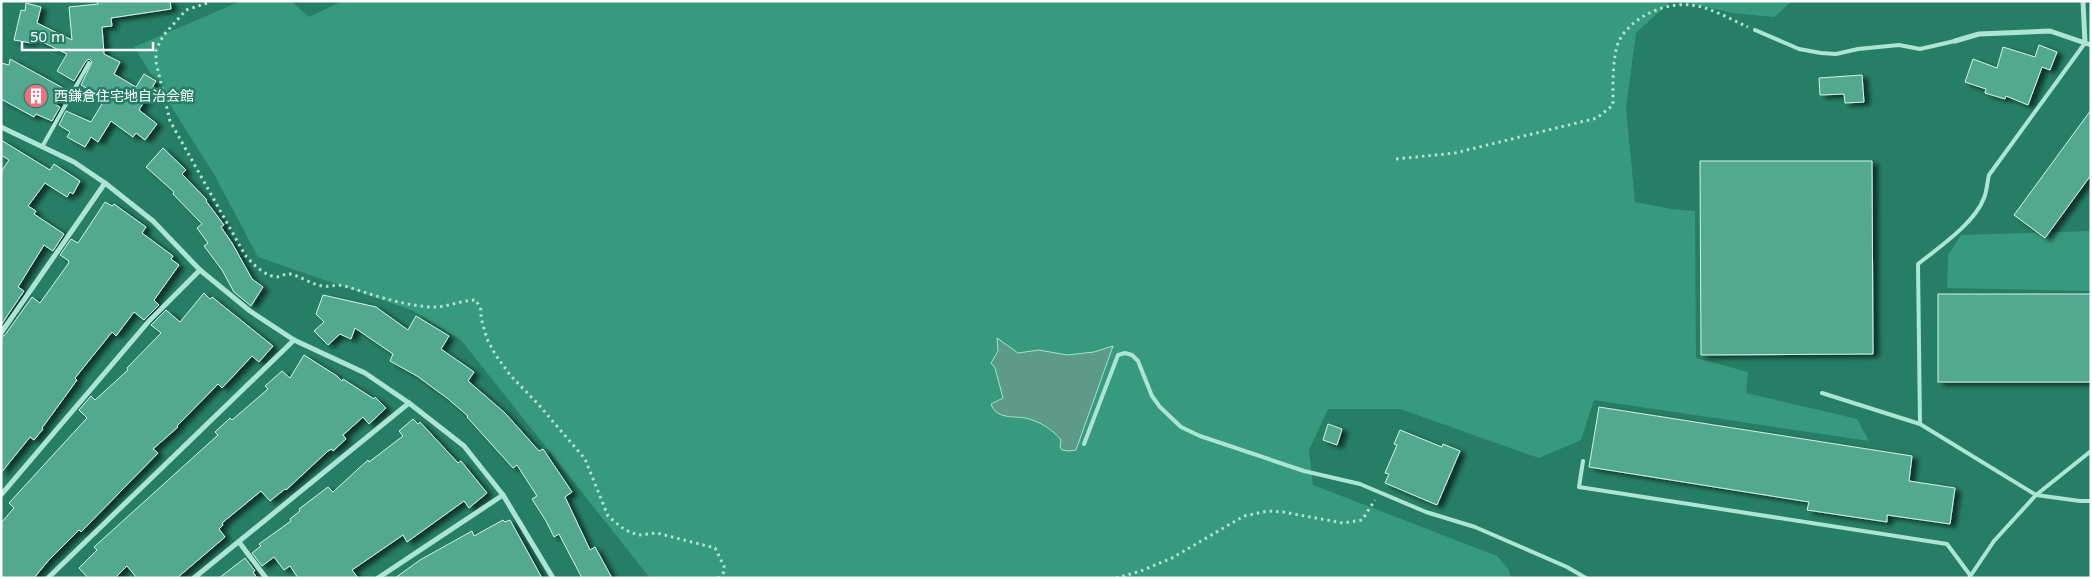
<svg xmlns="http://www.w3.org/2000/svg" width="2092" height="579" viewBox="0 0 2092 579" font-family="'Noto Sans','Noto Sans JP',sans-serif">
<defs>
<filter id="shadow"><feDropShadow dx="5.5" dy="3" stdDeviation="2.5" flood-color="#0009"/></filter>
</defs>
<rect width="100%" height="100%" fill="#277e66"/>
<g fill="#37997d">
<path d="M 241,1 L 291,1 L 309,17 L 342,1 L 1671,1 L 1636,33 L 1626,108 L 1635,202 L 1672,209 L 1695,211 L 1696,358 L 1748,372 L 1746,393 L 1857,419 L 1869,441 L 1594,400 L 1581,440 L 1539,458 L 1400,409 L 1328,409 L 1309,450 L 1313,485 L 1497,556 L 1509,570 L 1510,578 L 650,578 L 461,340 L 414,311 L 258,257 L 215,176 L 134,47 Z"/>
<path d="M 1680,1 L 1792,1 L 1774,17 L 1733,13 Z"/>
<path d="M 2091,231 L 2091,291 L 1947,288 L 1948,255 L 1961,235 Z"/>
</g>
<path fill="#5d9a89" stroke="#a1e5d1" d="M 997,338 L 1018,353 L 1039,350 L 1067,355 L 1094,352 L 1113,346 L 1076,450 L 1069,451 L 1062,450 L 1060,447 L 1061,440 C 1054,431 1042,423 1032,420 C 1018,414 997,422 991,404 L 1003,398 L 995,368 L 991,363 L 998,351 Z"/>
<g fill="#53a890" stroke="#cff4e9" filter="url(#shadow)">
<path d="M 97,1 L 170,1 L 171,9 L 111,18 L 112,26 L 102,27 L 104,54 L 120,62 L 114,74 L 136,87 L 144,74 L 156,81 L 139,110 L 157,124 L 145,140 L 136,133 L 133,137 L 111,121 L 98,142 L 91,137 L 85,147 L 67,137 L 70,132 L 59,125 L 66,111 L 91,122 L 105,99 L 81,85 L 92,62 L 89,59 L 86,61 L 74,81 L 57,71 L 67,54 L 32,37 L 31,43 L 14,40 L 21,10 L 25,11 L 26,3 L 41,7 L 37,23 L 72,40 L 69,7 L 98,4 Z"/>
<path d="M 2039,45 L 2057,52 L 2050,70 L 2042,67 L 2028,105 L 2006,96 L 2005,99 L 1985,93 L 1986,89 L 1965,82 L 1973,59 L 1997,68 L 2003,47 L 2035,57 Z"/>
<path d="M 10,59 L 63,88 L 55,104 L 60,107 L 52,121 L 36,114 L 34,117 L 1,99 L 1,63 L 9,65 Z"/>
<path d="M 1862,75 L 1864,102 L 1845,103 L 1844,94 L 1820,95 L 1819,78 Z"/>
<path d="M 2091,110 L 2091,175 L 2045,238 L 2014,215 Z"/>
<path d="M 1,140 L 50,170 L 54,164 L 80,181 L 73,194 L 70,192 L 67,197 L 45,183 L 28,206 L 36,211 L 34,214 L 64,234 L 53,251 L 44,245 L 18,287 L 24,291 L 1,325 L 1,172 L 9,160 L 1,155 Z"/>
<path d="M 163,148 L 186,170 L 182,174 L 207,200 L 206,201 L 224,225 L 221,227 L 232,243 L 252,279 L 263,287 L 251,306 L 234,292 L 222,270 L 204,246 L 208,243 L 197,228 L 202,224 L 173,194 L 174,192 L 146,167 Z"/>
<path d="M 1700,161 L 1872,161 L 1873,354 L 1701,355 Z"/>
<path d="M 105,202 L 112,206 L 114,204 L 146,227 L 142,233 L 173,256 L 171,259 L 179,265 L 154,300 L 159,305 L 144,320 L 134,312 L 116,336 L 112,332 L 75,378 L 77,380 L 42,428 L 43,429 L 34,440 L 30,437 L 1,473 L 1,337 L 5,335 L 32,297 L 40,303 L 68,264 L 69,261 L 60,255 L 71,239 L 78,243 Z"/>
<path d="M 204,293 L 210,299 L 212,297 L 273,346 L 259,362 L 252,356 L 222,388 L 218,384 L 177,426 L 178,427 L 153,449 L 158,453 L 81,532 L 79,530 L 48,561 L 34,578 L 1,578 L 1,523 L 14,508 L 9,503 L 87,418 L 79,410 L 91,396 L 95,400 L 128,370 L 127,368 L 161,333 L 151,325 L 166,310 L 180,322 Z"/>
<rect x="1938" y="294" width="153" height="88"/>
<path d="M 323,295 L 376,307 L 408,330 L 416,316 L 449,336 L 441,349 L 474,372 L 468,381 L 505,413 L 539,451 L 543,449 L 572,492 L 565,497 L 590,550 L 595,547 L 612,578 L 582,578 L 559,534 L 554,537 L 546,521 L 532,499 L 537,496 L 517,465 L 513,468 L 467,417 L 468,416 L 447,398 L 417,376 L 390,361 L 393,354 L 355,328 L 351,339 L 340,334 L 328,345 L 314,331 L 324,322 L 316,314 Z"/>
<path d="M 304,355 L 337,376 L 342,381 L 343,379 L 374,399 L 375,397 L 386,408 L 369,424 L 363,417 L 343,435 L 346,439 L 333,451 L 332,449 L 328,451 L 286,490 L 285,489 L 270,501 L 261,491 L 222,523 L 223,525 L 219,529 L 225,537 L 177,578 L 137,578 L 127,566 L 115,578 L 88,578 L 79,568 L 97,550 L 94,547 L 218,435 L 215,432 L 230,418 L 232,420 L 268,389 L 265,386 L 282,371 L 290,378 Z"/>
<path d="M 1599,407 L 1912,456 L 1909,481 L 1955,488 L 1950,524 L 1887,515 L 1887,522 L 1807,510 L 1809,502 L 1589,467 Z"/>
<path d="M 413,419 L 418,424 L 420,422 L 458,463 L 461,461 L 487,493 L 469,508 L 464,501 L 407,542 L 403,535 L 352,570 L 358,578 L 298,578 L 290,566 L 284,570 L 274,557 L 262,566 L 252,553 L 261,546 L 259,544 L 291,521 L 290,519 L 300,511 L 299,509 L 328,487 L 333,492 L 368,460 L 369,462 L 403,436 L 399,431 Z"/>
<path d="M 1328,424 L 1342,429 L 1337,445 L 1323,440 Z"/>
<path d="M 1400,430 L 1442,447 L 1443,444 L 1460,451 L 1437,505 L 1385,483 L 1389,474 L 1385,473 L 1397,445 L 1394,444 Z"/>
<path d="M 503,520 L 505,522 L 510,520 L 542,578 L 395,578 L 420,560 L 472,531 L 474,536 Z"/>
<path d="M 245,558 L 255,571 L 253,572 L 257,578 L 219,578 Z"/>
</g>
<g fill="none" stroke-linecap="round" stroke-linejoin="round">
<g stroke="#ace5d5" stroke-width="3" stroke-dasharray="2.5 4" stroke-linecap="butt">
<path d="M 207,3 L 186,10 L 163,36 L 156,50 L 156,62 L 170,121 L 245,255 C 252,263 263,275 276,277 C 281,277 285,273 290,274 C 301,276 312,285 323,286 C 331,287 337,284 345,286 C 373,295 401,305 431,307 C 446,308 461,300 476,300 L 481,310 L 481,318 L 487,339 L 495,354 L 510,375 L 539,405 L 585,459 L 608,516 L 615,522 L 625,530 L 638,535 L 657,533 L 715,548 L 724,566 L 724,572 L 718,578"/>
<path d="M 1396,159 L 1455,153 L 1597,118 L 1613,105 C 1613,88 1612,56 1619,41 C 1631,17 1665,2 1691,5 C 1710,7 1730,19 1748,27"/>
<path d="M 1116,578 L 1141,571 L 1172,558 L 1244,516 L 1268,511 L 1283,512 L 1343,523 L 1362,520 L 1375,500"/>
</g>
<g stroke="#ace5d5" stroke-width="4">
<path d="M 1755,30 L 1799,49 L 1821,53 L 1836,54 L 1858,49 L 1899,45 L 1920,49 L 1955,41"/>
<path d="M 42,147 L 89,63"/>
<path d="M 1822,393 L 1920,424 L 2036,495 L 2080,501 L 2091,501"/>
<path d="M 1920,424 L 1918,264 C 1938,248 1975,223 1984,198 C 1987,191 1987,183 1989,175 L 2085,43"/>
<path d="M 1084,444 L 1118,355 L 1125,353 L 1132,355 L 1138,361 L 1152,396 L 1160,407 L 1181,427 L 1200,436 L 1304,471 L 1360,484 L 1426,512 L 1475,527 L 1567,567 L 1586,578"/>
<path d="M 1583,461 L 1579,487 L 1947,544 L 1970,575"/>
<path d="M 1969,578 L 1994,541 L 2036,495 L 2091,451"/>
</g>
<g stroke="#ace5d5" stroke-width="5">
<path d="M 2083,1 L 2085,43"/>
<path d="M 1955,41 L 1979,34 L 2050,31 L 2091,45"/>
<path d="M 1,127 L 74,162 L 105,183 L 153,221 L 200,270 L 250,311 L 294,340 L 365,373 L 409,403 L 464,446 L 503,495 L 553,578"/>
<path d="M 1,333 L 105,183"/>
<path d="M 1,495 L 149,321 L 200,270"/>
<path d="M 239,542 L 266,578"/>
<path d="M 48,578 L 294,340"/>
<path d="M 194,578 L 409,403"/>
<path d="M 378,578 L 503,495"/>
</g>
</g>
<defs>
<g id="building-disc" transform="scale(1.25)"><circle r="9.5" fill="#ed7281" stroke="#277e66"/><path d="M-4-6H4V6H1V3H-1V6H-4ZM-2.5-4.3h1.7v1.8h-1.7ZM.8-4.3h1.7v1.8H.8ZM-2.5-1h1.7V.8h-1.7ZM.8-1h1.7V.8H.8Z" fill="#fff"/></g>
</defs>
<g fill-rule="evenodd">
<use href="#building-disc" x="36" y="96"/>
</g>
<g text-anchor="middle" stroke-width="5" stroke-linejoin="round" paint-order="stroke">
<g font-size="14" fill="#fff" stroke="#277e66" text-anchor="start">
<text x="54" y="101">西鎌倉住宅地自治会館</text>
</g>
</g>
<rect width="2092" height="579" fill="none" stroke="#ffffff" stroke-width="5"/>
<path d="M22 42v8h131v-8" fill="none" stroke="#ffffff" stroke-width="2.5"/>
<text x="30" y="42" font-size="15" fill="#ffffff" stroke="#277e66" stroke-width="4" paint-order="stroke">50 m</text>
</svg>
